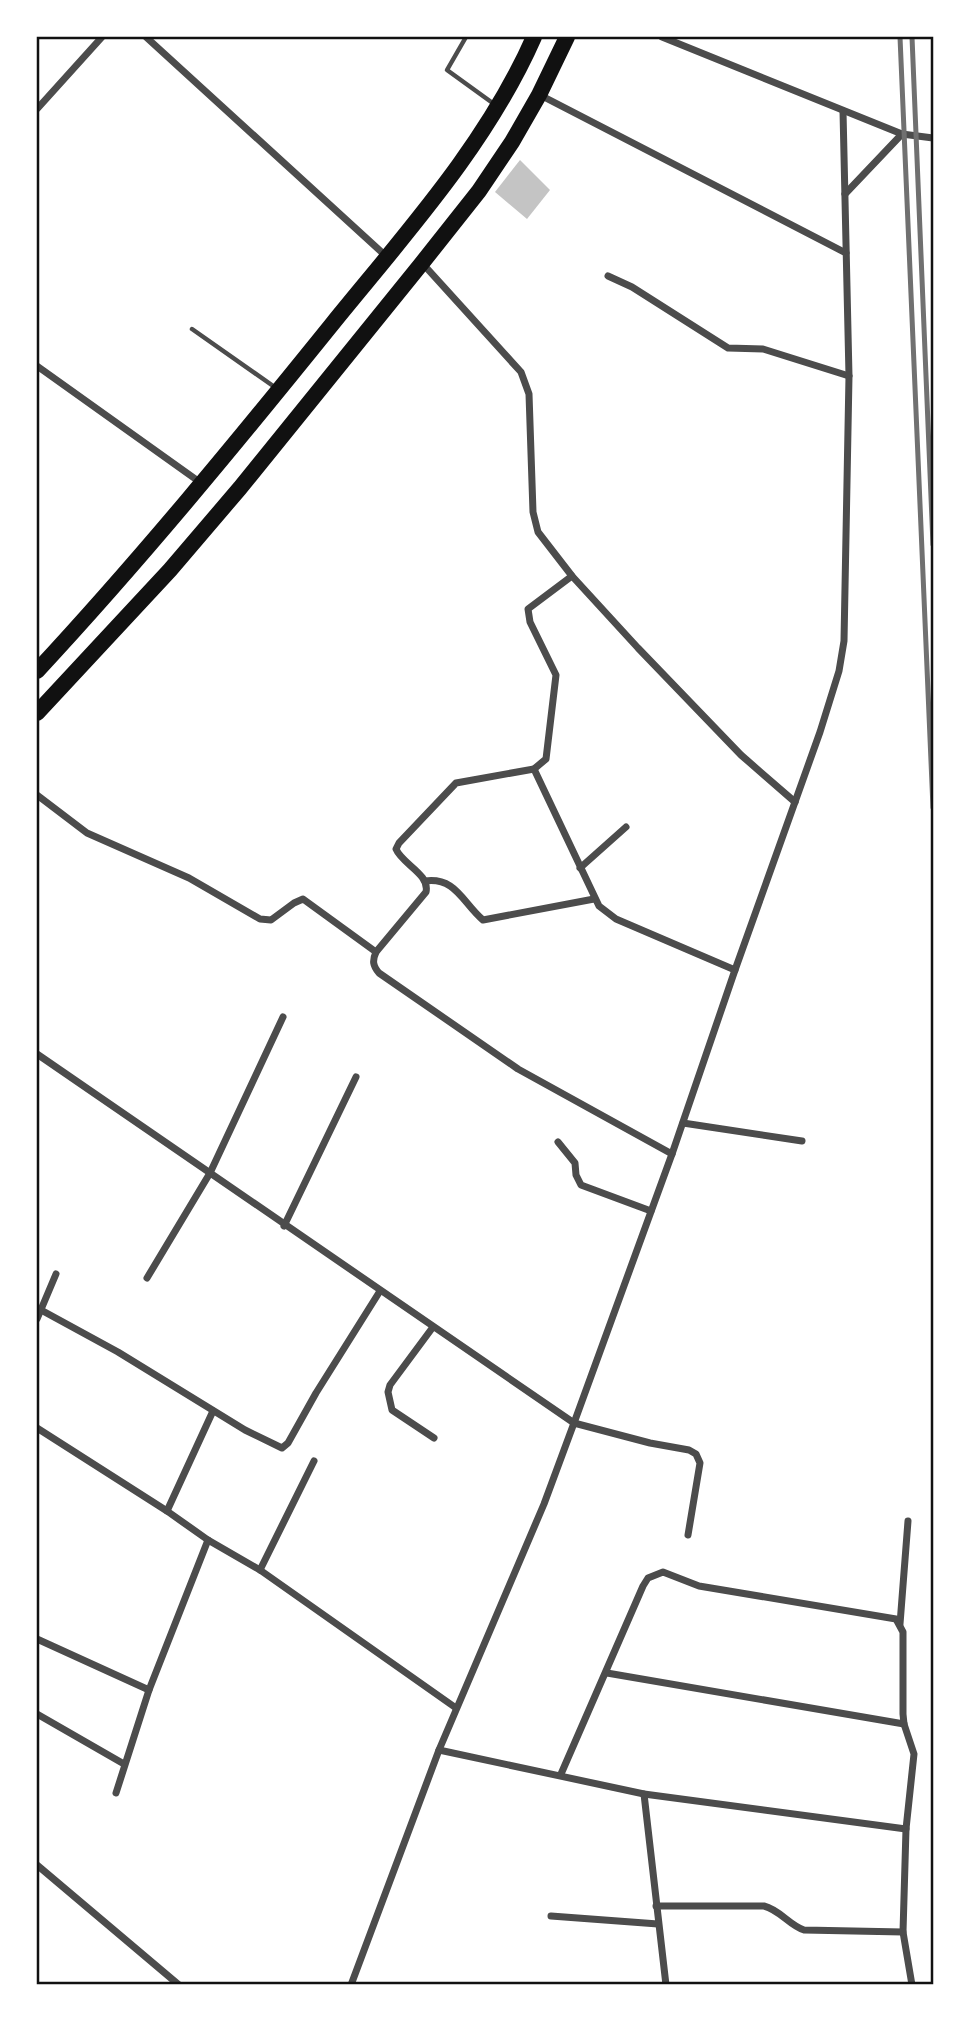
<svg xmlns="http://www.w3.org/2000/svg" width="970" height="2022" viewBox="0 0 970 2022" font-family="'IBM Plex Serif',serif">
<rect width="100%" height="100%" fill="#fff"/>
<path fill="#c4c4c4" d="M 520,160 L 550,190 L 527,219 L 495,192 Z"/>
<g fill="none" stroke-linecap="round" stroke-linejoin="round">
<g stroke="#4c4c4c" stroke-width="4.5">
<path d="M 466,37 L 447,70 L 494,104"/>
<path d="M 192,329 L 276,388"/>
</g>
<g stroke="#4c4c4c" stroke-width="7">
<path d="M 146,37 L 387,257"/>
<path d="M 662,37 L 902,134 L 933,138"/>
<path d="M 540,95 L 846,253"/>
<path d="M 37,109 L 102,37"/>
<path d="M 845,194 L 902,134"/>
<path d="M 423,264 L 521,372 L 529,394 L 533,512 L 538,532 L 572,576 L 638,648 L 741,755 L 795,802"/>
<path d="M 608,276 L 632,287 L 728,348 L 763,349 L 849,376"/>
<path d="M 37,366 L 201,483"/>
<path d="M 572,576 L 528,609 L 530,622 L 556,675 L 546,759 L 534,769 L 456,783 L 399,843 L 396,849 C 402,864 430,874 426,892 L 376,952 C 372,961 373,966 379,973 L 518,1069 L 672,1154"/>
<path d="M 534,769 L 599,906 L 616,919 L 735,970"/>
<path d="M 37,795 L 87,833 L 189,878 L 260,919 L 271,920 L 294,903 L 303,899 L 376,952"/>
<path d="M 580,868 L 626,827"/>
<path d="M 425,881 C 456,877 462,902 483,920 L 594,899"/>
<path d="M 37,1054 L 574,1423 L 650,1443 L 689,1450 L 696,1454 L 700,1463 L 688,1535"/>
<path d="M 683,1123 L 802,1141"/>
<path d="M 558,1142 L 575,1163 L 576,1175 L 581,1185 L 651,1211"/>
<path d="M 284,1226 L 356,1077"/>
<path d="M 147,1278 L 210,1173 L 283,1017"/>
<path d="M 41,1310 L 118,1352 L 245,1430 L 282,1448 L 288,1443 L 316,1393 L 380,1291"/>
<path d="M 37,1319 L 56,1274"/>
<path d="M 433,1327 L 390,1385 L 388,1392 L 392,1410 L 434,1438"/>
<path d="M 37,1428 L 167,1511 L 208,1540 L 260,1570 L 456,1708"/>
<path d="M 167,1511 L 213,1411"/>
<path d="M 260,1570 L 314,1461"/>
<path d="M 900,1624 L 908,1521"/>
<path d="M 37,1639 L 149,1690 L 208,1540"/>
<path d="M 607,1673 L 904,1724"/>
<path d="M 37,1714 L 124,1764"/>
<path d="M 439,1750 L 644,1794 L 906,1829"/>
<path d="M 561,1774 L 643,1586 L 648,1578 L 663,1572 L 699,1586 L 896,1619 L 903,1632 L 903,1714 L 904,1724 L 914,1754 L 906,1829 L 903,1932 L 912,1985"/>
<path d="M 116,1793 L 149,1690"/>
<path d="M 644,1794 L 666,1985"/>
<path d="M 37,1865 L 179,1985"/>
<path d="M 656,1906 L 764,1906 C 780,1910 789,1925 804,1930 L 903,1932"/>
<path d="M 551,1916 L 658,1924"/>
<path d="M 351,1985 L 439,1750 L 544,1504 L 574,1423 L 672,1154 L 735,970 L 820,732 L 839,671 L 844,641 L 849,376 L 843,111"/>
</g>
<g stroke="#111" stroke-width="16">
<path d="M 37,671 C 141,559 237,442 333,323 C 406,233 487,144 534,37"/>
<path d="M 37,713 L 170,570 L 240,488 L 422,263 L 479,191 L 512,142 L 539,95 L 567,37"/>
</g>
<g stroke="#707070" stroke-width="5">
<path d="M 900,37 L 933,808"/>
<path d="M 912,37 L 933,545"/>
</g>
</g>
<rect width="970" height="2022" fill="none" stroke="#ffffff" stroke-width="77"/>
<rect x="38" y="38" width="894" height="1945" fill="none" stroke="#111" stroke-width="2.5"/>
</svg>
